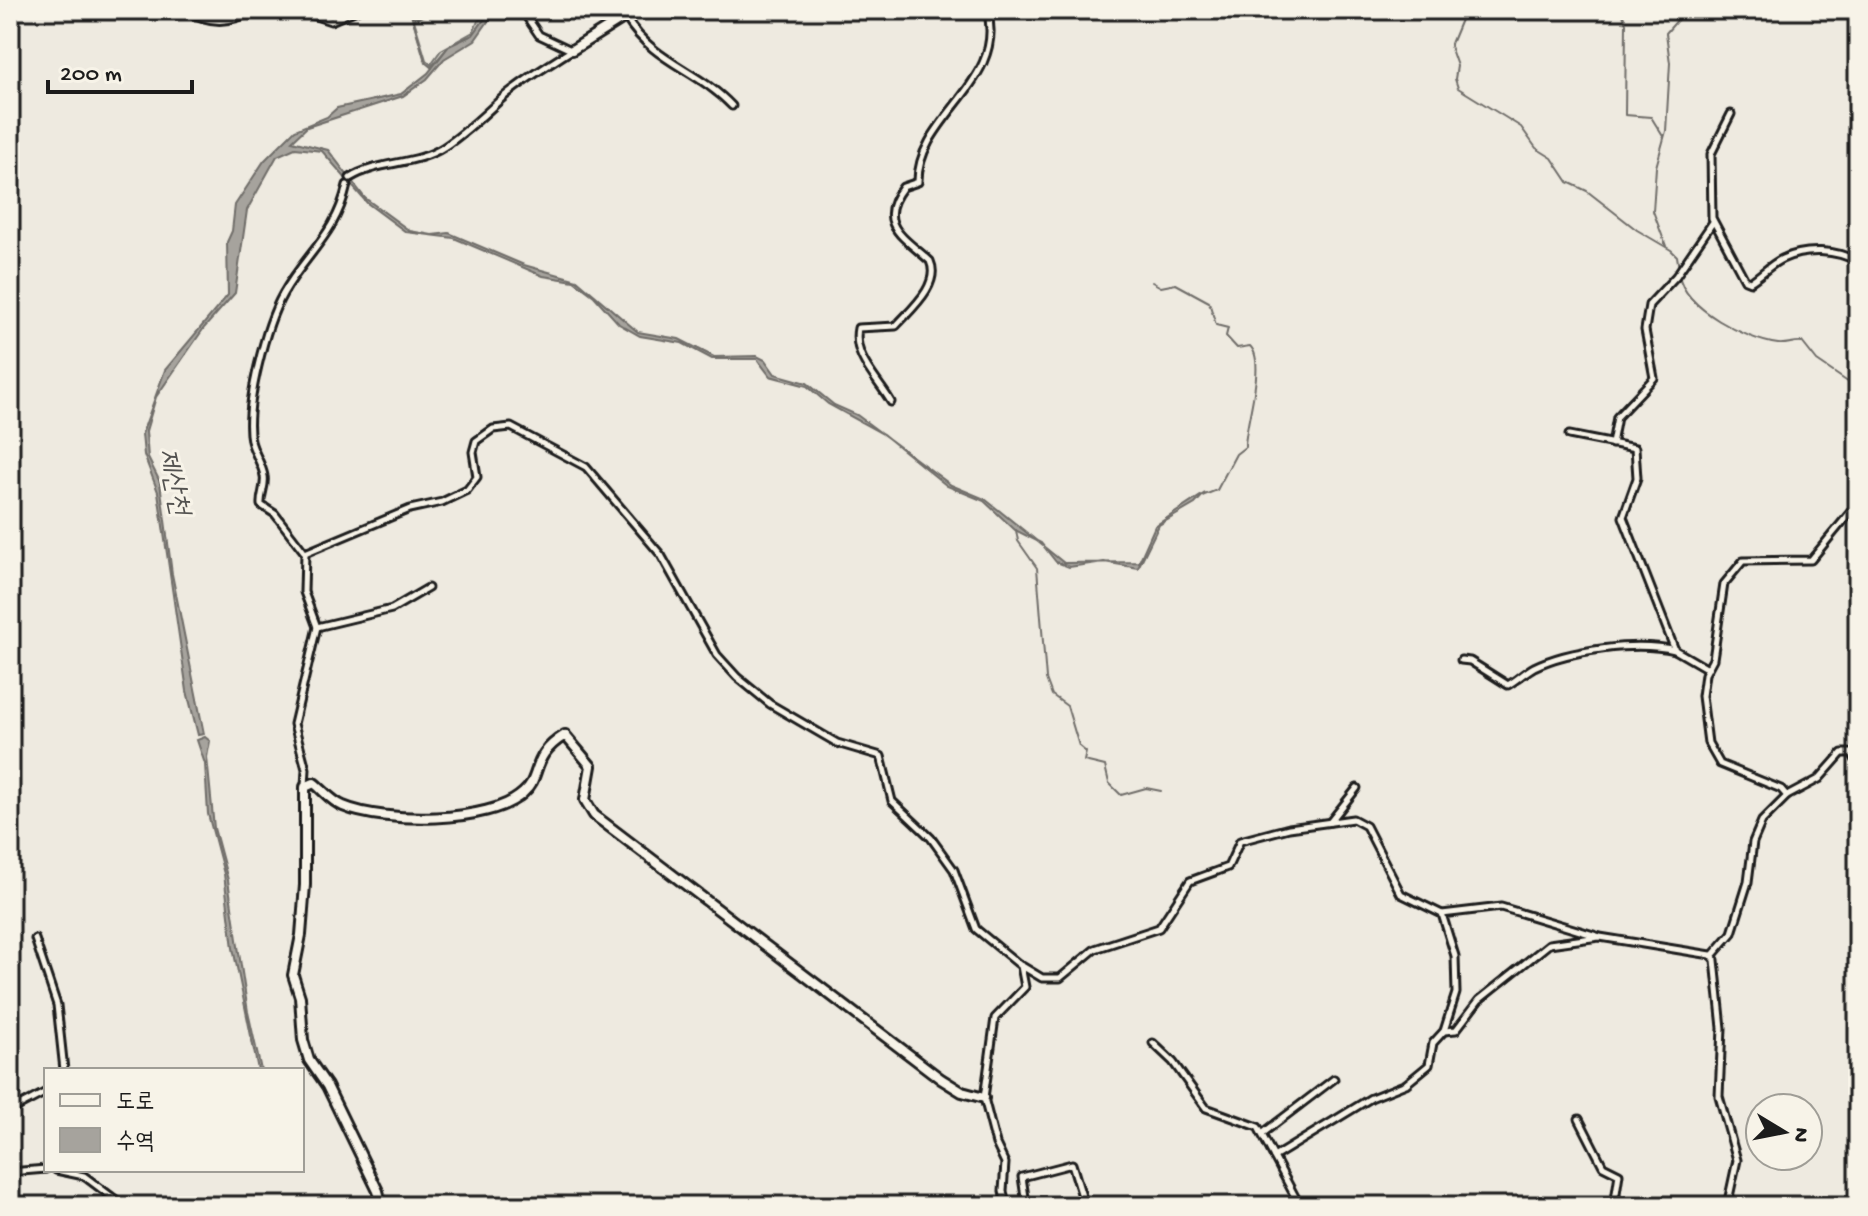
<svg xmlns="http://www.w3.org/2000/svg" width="1868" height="1216" viewBox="0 0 1868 1216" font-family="'Gochi Hand','Poor Story',sans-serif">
<rect width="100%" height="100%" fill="#eeeae0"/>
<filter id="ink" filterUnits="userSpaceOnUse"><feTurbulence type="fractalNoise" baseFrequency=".0125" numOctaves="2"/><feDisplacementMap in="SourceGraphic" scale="16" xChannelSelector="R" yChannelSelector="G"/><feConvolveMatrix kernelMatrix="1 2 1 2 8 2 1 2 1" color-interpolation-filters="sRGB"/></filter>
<g filter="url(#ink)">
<path fill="#cfccc3" stroke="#767470" stroke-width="2" d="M 410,10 L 414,18 L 434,10 L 414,20 L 426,60 L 431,64 L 441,50 L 473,32 L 478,21 L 491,10 L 473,35 L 449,46 L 432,66 L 424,58 Z"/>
<g fill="#a6a39d" stroke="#6f6d69" stroke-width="2">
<path d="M 491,10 L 496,10 L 475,40 L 444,59 L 427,79 L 403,96 L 307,127 L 292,141 L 328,150 L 365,198 L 410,231 L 432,235 L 449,233 L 524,265 L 577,280 L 638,332 L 679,339 L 714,357 L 757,356 L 765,360 L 775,374 L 807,383 L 834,405 L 857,415 L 951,485 L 985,499 L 1064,563 L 1139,562 L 1155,526 L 1205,493 L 1195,504 L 1159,525 L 1138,568 L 1104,562 L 1069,567 L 1056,562 L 1041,543 L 1015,530 L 984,501 L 947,486 L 883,434 L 828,404 L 807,386 L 770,376 L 757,359 L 712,359 L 682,343 L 640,336 L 619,324 L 594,296 L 574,281 L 543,276 L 454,238 L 406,232 L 367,203 L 322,151 L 295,148 L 277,156 L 247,210 L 235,293 L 204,328 L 156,397 L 146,431 L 148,458 L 160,482 L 172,574 L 204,734 L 198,735 L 187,691 L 158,492 L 144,455 L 142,434 L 165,370 L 228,295 L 227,242 L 232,231 L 235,205 L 264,161 L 295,130 L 327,117 L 337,108 L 401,94 L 428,73 L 449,46 L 473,35 Z"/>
<path d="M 205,737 L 210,741 L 207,757 L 214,828 L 228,880 L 248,1012 L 261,1070 L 258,1070 L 233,948 L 224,874 L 208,814 L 205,764 L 197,740 Z"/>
</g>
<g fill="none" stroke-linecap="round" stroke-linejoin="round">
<g stroke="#6f6d69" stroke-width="2">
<path d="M 410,10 L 426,63 L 432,68"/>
<path d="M 1465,10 L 1450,46 L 1457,66 L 1455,79 L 1458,88 L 1521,127 L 1536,148 L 1552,158 L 1568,182 L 1587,191 L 1637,230 L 1671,250 L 1677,256 L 1679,269"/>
<path d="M 1621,10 L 1626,23 L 1625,115 L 1651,117 L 1664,138"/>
<path d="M 1666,246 L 1653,211 L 1656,167 L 1666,131 L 1670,63 L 1666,33 L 1679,18 L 1678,10"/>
<path d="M 1679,275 C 1685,309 1747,340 1778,344 C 1787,345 1794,341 1802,342 L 1817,361 L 1858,389"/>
<path d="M 1152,282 L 1161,287 L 1176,284 L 1209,302 L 1216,325 L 1228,328 L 1226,336 L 1237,348 L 1250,346 C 1267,362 1245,423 1245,447 L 1236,454 L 1217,490 L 1202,496"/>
<path d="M 1016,530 L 1018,541 L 1037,568 L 1046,679 L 1052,695 L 1067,706 L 1079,746 L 1086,752 L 1084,761 L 1105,766 L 1109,783 L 1121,795 L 1146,788 L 1161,791"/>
</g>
<g stroke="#1c1c1c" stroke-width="11">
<g id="street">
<path d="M 185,10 C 210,24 229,24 255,10"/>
<path d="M 297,10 L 331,21 L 357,10"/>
<path d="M 522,10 L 539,35 L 571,50"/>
<path d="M 626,18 C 654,63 697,69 732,106"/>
<path d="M 1731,114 L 1711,154 L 1712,218 L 1745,280 L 1750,282 C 1761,275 1771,264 1782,259 C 1805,248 1837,249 1858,262"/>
<path d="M 350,178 C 379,160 415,166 444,147 C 464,134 483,116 500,100 C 521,81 549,65 572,50"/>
<path d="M 891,402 C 878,379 852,357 858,328 L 896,326 C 910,310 941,285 930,261 C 905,238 874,224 903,187 L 918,182 C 917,117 1008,82 987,10"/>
<path d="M 1569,435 L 1635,448 L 1637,478 L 1623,517 L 1675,650 L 1706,668"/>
<path d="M 1612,444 L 1617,417 L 1654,378 L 1645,330 L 1649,305 L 1676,276 L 1713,222"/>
<path d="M 305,553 L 410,509 L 442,502 L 467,490 L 477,477 L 473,452 L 476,441 L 493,429 L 511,427 L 586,467 L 661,555 L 717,655 L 737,677 L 770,704 L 837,743 L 881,756 L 892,801 L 931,838 L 954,870 L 976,929 L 1021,966 L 1025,987 L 995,1018 L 984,1098 L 996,1144 L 1005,1163 L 1003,1191 L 1006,1206"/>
<path d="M 317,627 L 392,609 L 428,588"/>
<path d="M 1461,660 L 1470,661 L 1508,685 C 1517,680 1525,672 1534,667 C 1569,650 1636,641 1675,650"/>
<path d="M 305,786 L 306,769 L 294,724 L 317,627 L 304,592 L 305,553 L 275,514 L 261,505 C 260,495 266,486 264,476 C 262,464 254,453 251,441 C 244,407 266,324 283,294 C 307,252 336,235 347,185"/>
<path d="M 1787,796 L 1781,789 L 1720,764 L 1708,743 L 1702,696 L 1705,674 L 1713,659 L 1724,584 L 1743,561 L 1811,560 L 1858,503"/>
<path d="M 1330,822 L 1357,788"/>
<path d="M 35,939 L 57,1005 L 64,1070"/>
<path d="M 1712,956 L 1732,933 L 1748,882 L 1753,842 L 1762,821 L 1787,796 L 1819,779 L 1842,753 L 1852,753 L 1858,764"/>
<path d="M 1022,966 L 1042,978 L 1060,978 L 1095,949 L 1159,928 L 1190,881 L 1228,867 L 1240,841 L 1289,828 L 1353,819 L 1366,826 L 1401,894 L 1442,914 L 1501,907 L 1600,937 L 1711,955 L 1715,960 L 1722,1028 L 1719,1096 L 1737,1160 L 1727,1206"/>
<path d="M 1444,1031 L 1456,1030 L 1479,1000 L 1549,944 L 1599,937"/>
<path d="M 1153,1043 L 1173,1062 L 1206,1108 L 1258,1127 L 1300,1206"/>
<path d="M 10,1111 L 46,1092"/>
<path d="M 1579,1119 L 1603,1166 L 1619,1174 L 1614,1206"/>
<path d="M 1262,1134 L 1334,1079"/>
<path d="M 1274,1157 L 1371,1098 L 1406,1084 L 1429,1065 L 1433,1043 L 1444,1031 L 1456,993 L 1455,956 L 1442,914"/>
<path d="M 56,1170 L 84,1176 L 124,1206"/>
<path d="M 10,1172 L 46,1169"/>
<path d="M 1025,1197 L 1022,1177 L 1072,1164 L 1085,1206"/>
</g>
</g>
<g stroke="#1c1c1c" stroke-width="14">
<g id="secondary">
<path d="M 572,50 L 636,10"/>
<path d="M 382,1206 L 378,1191 L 327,1086 L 309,1060 L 303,1040 L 300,997 L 293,975 L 301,935 L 305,885 L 305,787 L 314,783 C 324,791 331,801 343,806 C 383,823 490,824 523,793 C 543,776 529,757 565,735 L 591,766 L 585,800 L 594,815 L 941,1079 L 962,1092 L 984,1098"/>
</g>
</g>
<use href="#street" stroke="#f7f3e8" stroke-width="5"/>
<use href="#secondary" stroke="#f7f3e8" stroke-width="8"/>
</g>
</g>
<g text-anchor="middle" stroke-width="6" stroke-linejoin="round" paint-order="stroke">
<g font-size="28" font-style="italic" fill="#535250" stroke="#f7f3e8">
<text transform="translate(176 481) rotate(78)" y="10">제산천</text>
</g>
</g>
<rect width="1868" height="1216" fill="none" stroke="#f7f3e8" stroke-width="40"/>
<rect x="20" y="20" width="1828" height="1176" fill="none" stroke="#1c1c1c" stroke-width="3" filter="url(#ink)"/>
<rect x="44" y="1068" width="260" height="104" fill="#f7f3e8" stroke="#9f9d96" stroke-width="2"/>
<rect x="60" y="1094" width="40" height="12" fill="#f7f3e8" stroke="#9f9d96" stroke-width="2"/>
<text x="116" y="1108" font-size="24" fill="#1c1c1c">도로</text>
<rect x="60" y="1128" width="40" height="24" fill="#a6a39d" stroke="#9f9d96" stroke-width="2"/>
<text x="116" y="1148" font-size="24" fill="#1c1c1c">수역</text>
<g transform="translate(1784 1132) rotate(100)"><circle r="38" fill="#f7f3e8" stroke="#9f9d96" stroke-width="2"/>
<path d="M0-6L14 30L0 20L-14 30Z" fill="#1c1c1c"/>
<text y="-12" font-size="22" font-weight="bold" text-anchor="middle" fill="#1c1c1c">N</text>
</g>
<path d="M48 80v12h144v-12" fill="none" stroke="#1c1c1c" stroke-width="4"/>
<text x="60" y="80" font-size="24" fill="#1c1c1c" stroke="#f7f3e8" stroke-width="6" paint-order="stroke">200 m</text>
</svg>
